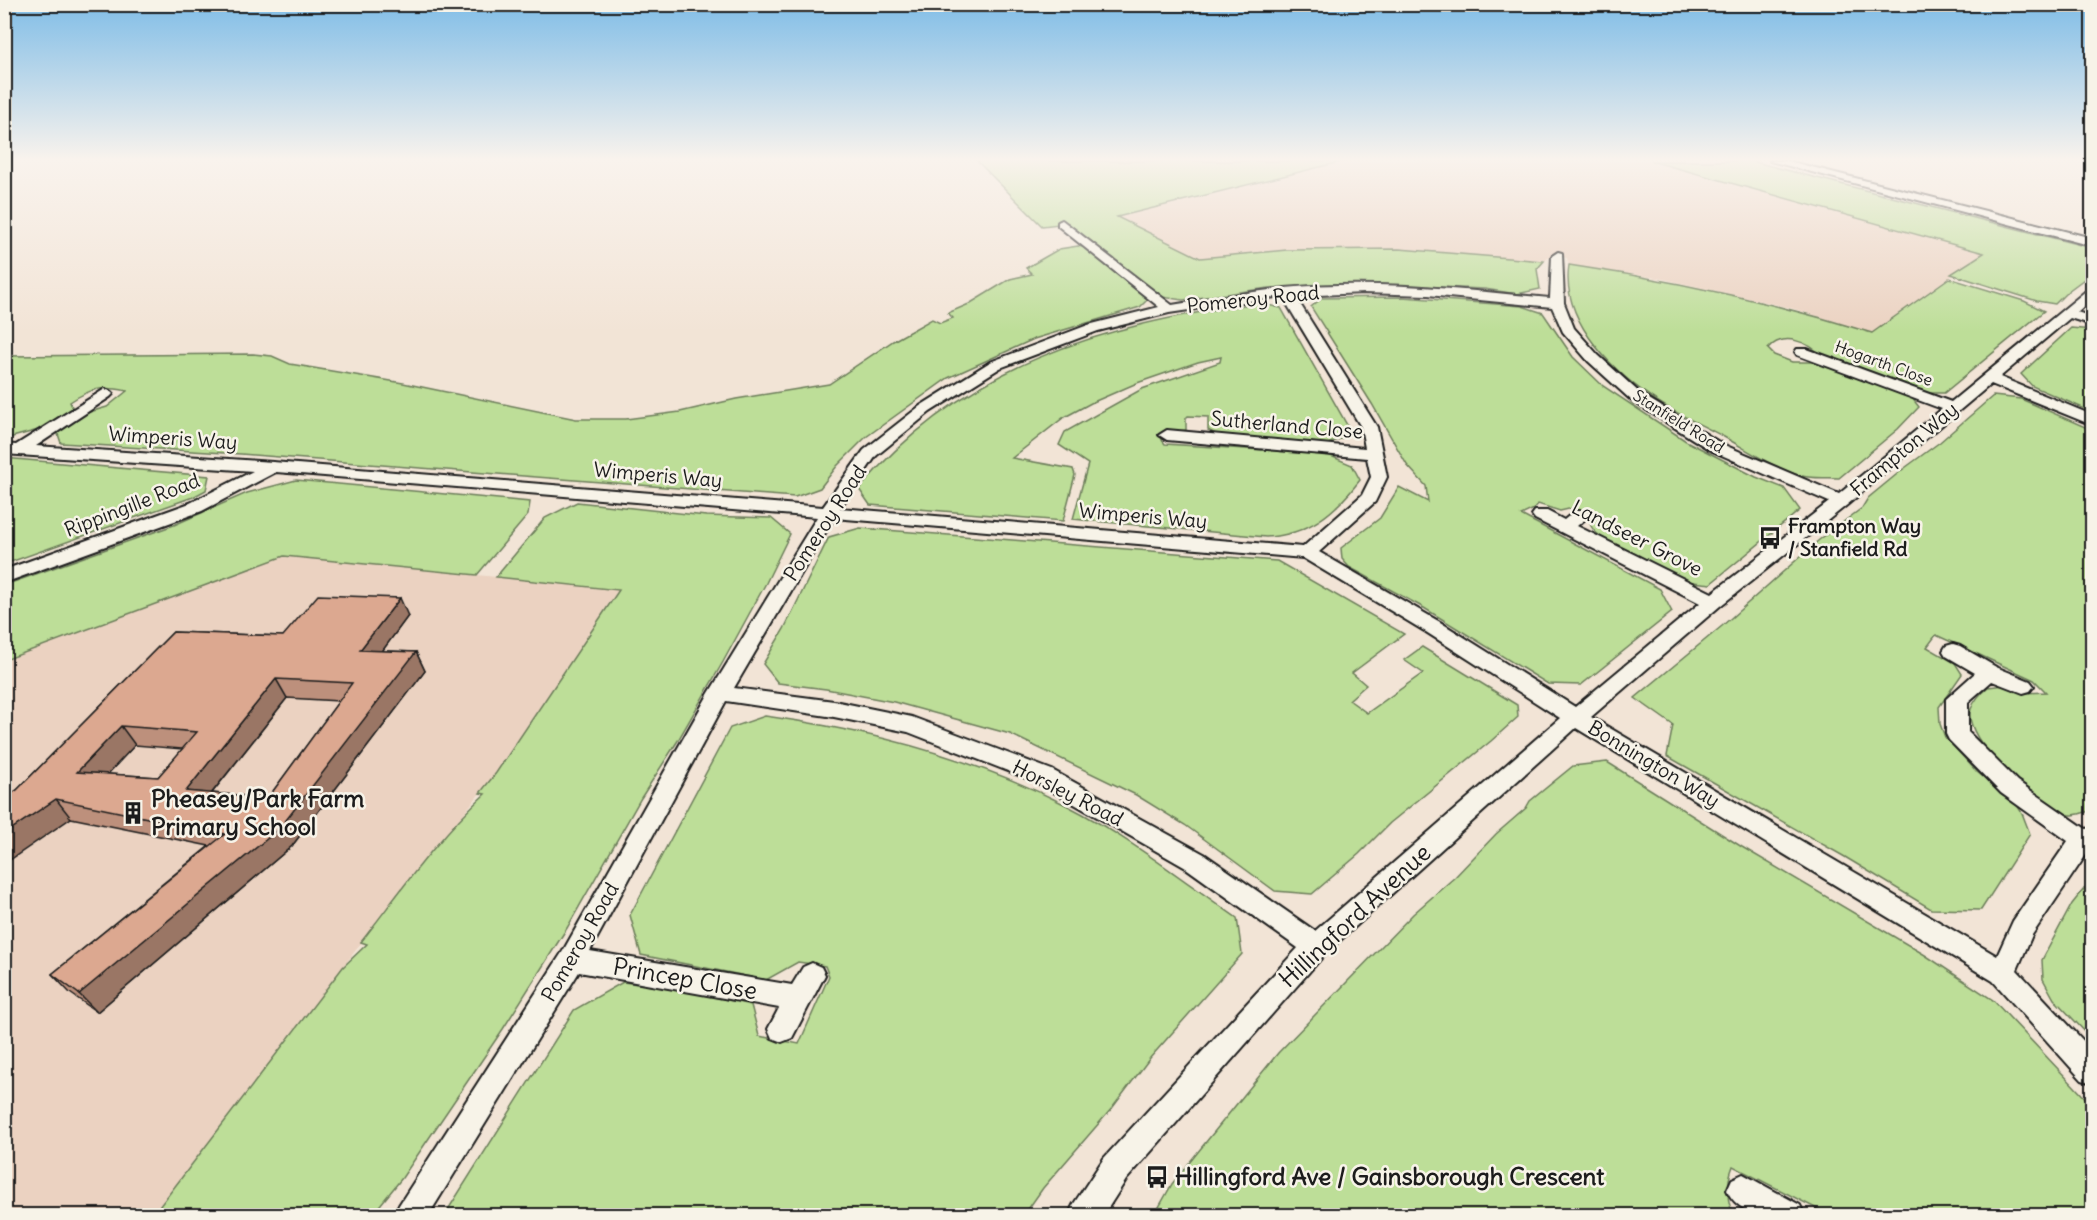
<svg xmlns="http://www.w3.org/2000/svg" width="2097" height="1220" viewBox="0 0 2097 1220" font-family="Delius,sans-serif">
<rect width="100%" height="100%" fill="#f2e4d6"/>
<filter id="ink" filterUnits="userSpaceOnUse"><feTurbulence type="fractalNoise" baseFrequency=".0167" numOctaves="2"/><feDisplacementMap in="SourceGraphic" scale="12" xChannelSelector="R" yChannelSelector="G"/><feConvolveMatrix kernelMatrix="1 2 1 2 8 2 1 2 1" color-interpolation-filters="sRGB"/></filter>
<g filter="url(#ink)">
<g fill="#ebd2c1">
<path d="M 1344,161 L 1651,161 L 1984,253 L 1872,333 L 1791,308 L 1663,279 L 1569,265 L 1567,258 L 1558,256 L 1552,255 L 1544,261 L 1399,249 L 1287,250 L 1200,258 L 1116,217 Z"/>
<path d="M 284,556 L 620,589 L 496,773 L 372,929 L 153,1215 L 18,1215 L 5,1204 L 5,660 Z"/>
</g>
<g fill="#bdde98" stroke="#6c7d5a" stroke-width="1.5">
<path d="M 977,161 L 1344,161 L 1117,217 L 1200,258 L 1287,250 L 1399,249 L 1544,261 L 1537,269 L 1540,289 L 1517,294 L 1485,289 L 1370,284 L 1268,288 L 1183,300 L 1162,297 L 1068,223 L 1042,226 Z"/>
<path d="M 1651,161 L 1752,161 L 1778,168 L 2092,248 L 2092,273 L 2068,291 L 2055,304 L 2037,301 L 1951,274 L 1984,253 Z"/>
<path d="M 1078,246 L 1086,248 L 1148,299 L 1140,307 L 1034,339 L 948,378 L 866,437 L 837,466 L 820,488 L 795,497 L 241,454 L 61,443 L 57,431 L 86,413 L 107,407 L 127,391 C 102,386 91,388 70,402 L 73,409 L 42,429 L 5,439 L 4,356 L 253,354 L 272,356 L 290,364 L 403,383 L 576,419 L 626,419 L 680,412 L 736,399 L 829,384 L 893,341 L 932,319 L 940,323 L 953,318 L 948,313 L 969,304 L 1010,279 L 1032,274 L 1026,268 L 1059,249 Z"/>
<path d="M 1569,265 C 1672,280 1773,302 1872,333 L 1949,278 L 2024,301 L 2044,311 L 1944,393 L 1919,393 L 1823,357 C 1809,342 1783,331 1768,349 L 1774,355 L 1792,362 L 1815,362 L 1912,398 L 1919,407 L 1898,429 L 1839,478 C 1827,477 1814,479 1802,476 C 1779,471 1746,449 1724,437 C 1704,426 1683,417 1663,405 C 1618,377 1560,323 1569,265 Z"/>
<path d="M 1402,297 L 1522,306 L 1543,313 L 1573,357 L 1603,386 L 1686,441 L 1756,477 L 1784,488 L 1800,510 L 1710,584 C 1698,582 1684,582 1673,579 C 1657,574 1592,538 1590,523 L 1593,518 L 1573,508 L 1560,511 L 1538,504 L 1534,509 L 1521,515 L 1660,589 L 1672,612 L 1581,685 L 1548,684 L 1424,608 L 1349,567 L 1342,559 L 1341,548 L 1380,518 L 1399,487 L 1428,502 L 1426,486 L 1407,465 L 1372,404 L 1311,307 L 1322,298 Z"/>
<path d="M 1258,303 L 1281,308 L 1352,434 L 1328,444 L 1219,436 L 1208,430 L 1208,417 L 1188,416 L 1186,418 L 1186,430 L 1163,433 L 1162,440 L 1165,444 L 1326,454 L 1352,465 L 1360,480 C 1335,513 1308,535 1266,537 L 1073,519 L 1088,464 L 1059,445 L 1065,432 L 1142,389 L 1220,362 L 1221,357 L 1198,362 L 1137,383 L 1091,403 L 1063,418 L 1012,458 L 1073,469 L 1075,475 L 1063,521 L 870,505 L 859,489 C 965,364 1101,325 1258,303 Z"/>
<path d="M 2071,328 L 2092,330 L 2092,412 L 2032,386 L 2021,374 Z"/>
<path d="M 1993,396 L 2021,399 L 2092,430 L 2092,811 C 2086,811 2076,816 2070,815 C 2042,812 1960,739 1971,709 C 1974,701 1982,692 1988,687 L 2005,685 L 2021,690 L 2023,693 L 2046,692 L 2034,680 L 1936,635 L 1927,647 L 1955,663 L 1962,674 L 1939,707 L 1940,724 L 1945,737 L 1977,772 L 2015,802 L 2022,813 L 2030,834 L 1981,910 L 1931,909 L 1845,857 L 1667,756 L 1673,725 L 1635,698 L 1722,626 L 1819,540 L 1862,508 L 1868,498 L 1902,470 L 1940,442 Z"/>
<path d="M 4,458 L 209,476 L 206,490 L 193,497 L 5,564 Z"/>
<path d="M 296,480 L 530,502 L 528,515 L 477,575 L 284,556 L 5,660 L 5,585 L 174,525 L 247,493 Z"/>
<path d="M 577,502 L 706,516 L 771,518 L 790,534 L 766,583 L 723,662 L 677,742 L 641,798 L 567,928 L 503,1029 L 402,1178 L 372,1215 L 153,1215 L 343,967 L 367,944 L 361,942 C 400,892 438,837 485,794 L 480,793 L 496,773 L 619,590 L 496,577 L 545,518 Z"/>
<path d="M 860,528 L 1277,561 L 1404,634 L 1352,673 L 1366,685 L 1349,700 L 1367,713 L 1423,673 L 1404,660 L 1422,647 L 1517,705 L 1518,717 L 1491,741 L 1390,823 L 1359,854 L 1312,894 L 1275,891 L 1185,825 L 1136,795 L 1010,734 L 894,702 L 826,689 L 778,683 L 763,664 L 784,629 L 829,537 Z"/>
<path d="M 765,716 C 868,730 973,758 1066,805 C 1127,836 1181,879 1237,918 L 1242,954 L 1150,1058 L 1113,1107 L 1043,1188 L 1024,1215 L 444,1216 L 574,1010 L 623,982 L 676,989 L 751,1005 L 759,1036 L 799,1044 L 829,976 L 825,966 L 798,962 L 766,980 L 641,955 L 630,915 L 730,728 Z"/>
<path d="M 1607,762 L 1742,847 L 1925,955 L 1993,1000 L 2092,1105 L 2092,1215 L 1829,1215 L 1733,1166 C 1727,1181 1725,1203 1735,1215 L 1154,1216 L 1172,1184 L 1278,1053 L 1413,914 L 1455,877 L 1496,834 L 1526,808 L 1530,801 L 1573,766 Z"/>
<path d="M 2092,879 L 2092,1039 L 2054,999 L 2043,979 L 2042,960 L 2072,904 Z"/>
</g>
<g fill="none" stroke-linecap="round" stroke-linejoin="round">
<g stroke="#1c1c1c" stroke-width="4">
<g id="street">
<path d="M 1770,161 L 1788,161 L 2092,238 L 2092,246 Z"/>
<path d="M 1062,220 L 1172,305 C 1209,299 1247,292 1285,288 C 1374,279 1463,290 1550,298 L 1552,256 L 1558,252 L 1562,253 L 1564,303 L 1574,328 L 1598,355 L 1641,394 L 1722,444 L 1839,494 L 1942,409 L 1797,355 L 1795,352 L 1797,349 L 1807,349 L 1951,402 L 2087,290 L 2092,289 L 2092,299 L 2077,312 L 2092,317 L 2092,325 L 2070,318 L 2000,377 L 2092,415 L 2092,425 L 1991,384 L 1847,505 L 1720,606 L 1591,717 L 1997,956 L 2013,921 L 2068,841 L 2001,793 L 1949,740 L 1946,734 L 1946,699 L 1975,673 L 1946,656 L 1943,651 L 1946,646 L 1953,644 L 1960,646 L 1996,667 L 2030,681 L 2034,686 L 2030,691 L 2023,693 L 1992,681 L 1968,702 L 1968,732 L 2017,781 L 2086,829 L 2092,828 L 2092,846 L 2032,935 L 2017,970 L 2092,1050 L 2092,1083 L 2082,1080 L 1993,981 L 1576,728 L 1325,954 L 1126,1180 L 1103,1216 L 1068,1216 L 1073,1205 L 1104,1158 L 1298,948 L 1186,868 L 1036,782 L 908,732 L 834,717 L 726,701 L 590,951 L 792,985 L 803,967 L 812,963 L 821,967 L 825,975 L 792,1038 L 782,1042 L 772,1038 L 768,1029 L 779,1008 L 579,972 L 428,1216 L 394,1216 L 399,1205 L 563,951 L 709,693 L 817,517 L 276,472 L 202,511 L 4,583 L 4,570 L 190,503 L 253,471 L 4,454 L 4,444 L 16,445 L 105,389 L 110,391 L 113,394 L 110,397 L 36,446 L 273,462 L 823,507 L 864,450 L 920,406 L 990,362 L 1088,325 L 1159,307 L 1058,226 L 1058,222 ZM 1364,293 L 1428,295 L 1552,307 L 1563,332 L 1588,361 L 1631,400 L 1710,450 L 1829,502 L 1712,593 L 1577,526 L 1590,515 L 1587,511 L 1575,511 L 1564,520 L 1547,511 L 1535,511 L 1532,515 L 1535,519 L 1700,603 L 1575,707 L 1440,622 L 1319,552 L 1375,502 L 1387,477 L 1377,427 L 1295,296 ZM 1282,296 L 1361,427 L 1365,448 L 1167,430 L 1159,435 L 1167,440 L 1367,458 L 1371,477 L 1362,495 L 1303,547 L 840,508 L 876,456 L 930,412 L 1000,368 L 1098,331 L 1169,313 ZM 834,518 L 1303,558 L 1426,632 L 1560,718 L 1315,931 L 1204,854 L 1052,770 L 912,717 L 834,701 L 734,688 Z"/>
<path d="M 1743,1174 L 1800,1205 L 1805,1216 C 1777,1216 1740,1220 1727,1190 L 1732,1179 Z"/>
</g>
</g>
<use href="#street" fill="#f7f3e8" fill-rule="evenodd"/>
</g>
<path fill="#bd907c" stroke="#1c1c1c" stroke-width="1.5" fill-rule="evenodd" d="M 408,616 L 382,651 L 416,652 L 425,671 L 292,846 L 97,1012 L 70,993 L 52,974 L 209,846 L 71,818 L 17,790 L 173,632 L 283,636 ZM 287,698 L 339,701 L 268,798 L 212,793 ZM 135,745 L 183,749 L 158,777 L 107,774 Z"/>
<g fill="#9a7665" stroke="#1c1c1c" stroke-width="1.5">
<path d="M 400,598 L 408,616 L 369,669 L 360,650 Z"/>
<path d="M 416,652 L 425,671 L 292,846 L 97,1012 L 79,994 Z"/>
<path d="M 276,679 L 287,698 L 199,809 L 186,791 Z"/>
<path d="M 121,726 L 135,745 L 92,791 L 77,772 Z"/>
<path d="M 56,799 L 71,818 L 4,864 L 4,834 Z"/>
</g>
<path fill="#dca890" stroke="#1c1c1c" stroke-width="1.5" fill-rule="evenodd" d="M 318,595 L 400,598 L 360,650 L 416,652 L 280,828 L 79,994 L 52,974 L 225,834 L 56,799 L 4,834 L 4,798 L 17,790 L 173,632 L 283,636 ZM 276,679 L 352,683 L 268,798 L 186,791 ZM 121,726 L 197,732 L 158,777 L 77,772 Z"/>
</g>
<linearGradient id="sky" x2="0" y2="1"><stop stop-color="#80bde7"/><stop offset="0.48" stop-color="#f9f3ed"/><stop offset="1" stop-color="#f9f3ed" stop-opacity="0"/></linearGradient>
<rect width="2097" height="332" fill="url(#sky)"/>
<defs>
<g id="bus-bare" transform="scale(1.8)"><path d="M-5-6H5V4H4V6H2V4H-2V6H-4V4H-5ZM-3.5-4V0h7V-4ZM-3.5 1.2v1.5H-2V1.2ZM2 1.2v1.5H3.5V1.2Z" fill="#1c1c1c" stroke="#f7f3e8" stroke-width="2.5" paint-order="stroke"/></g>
<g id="building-bare" transform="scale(1.8)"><path d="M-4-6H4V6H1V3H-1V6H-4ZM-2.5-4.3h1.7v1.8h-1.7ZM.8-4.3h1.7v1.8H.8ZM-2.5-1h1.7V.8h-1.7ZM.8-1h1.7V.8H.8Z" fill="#1c1c1c" stroke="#f7f3e8" stroke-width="2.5" paint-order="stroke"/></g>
</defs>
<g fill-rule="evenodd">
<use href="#bus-bare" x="1770" y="538"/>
<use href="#building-bare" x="133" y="813"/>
<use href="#bus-bare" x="1157" y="1177"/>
</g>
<g text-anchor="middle" stroke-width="5" stroke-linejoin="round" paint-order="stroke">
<g font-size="16" fill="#1c1c1c" stroke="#f7f3e8">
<text transform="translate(1884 363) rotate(20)" y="6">Hogarth Close</text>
<text transform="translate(1679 421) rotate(32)" y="6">Stanfield Road</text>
</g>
<g font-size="20" fill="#1c1c1c" stroke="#f7f3e8">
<text transform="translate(1253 299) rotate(-6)" y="7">Pomeroy Road</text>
<text transform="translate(1287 425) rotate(5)" y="7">Sutherland Close</text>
<text transform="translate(173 438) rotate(4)" y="7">Wimperis Way</text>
<text transform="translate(1904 449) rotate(-40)" y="7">Frampton Way</text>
<text transform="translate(658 475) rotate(5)" y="7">Wimperis Way</text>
<text transform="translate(132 505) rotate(-21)" y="7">Rippingille Road</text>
<text transform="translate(1143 516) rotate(5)" y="7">Wimperis Way</text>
<text transform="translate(825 523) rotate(-57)" y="7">Pomeroy Road</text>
<text transform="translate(1637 538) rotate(27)" y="7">Landseer Grove</text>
<text transform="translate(1654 764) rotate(31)" y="7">Bonnington Way</text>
<text transform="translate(1068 793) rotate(27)" y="7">Horsley Road</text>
<text transform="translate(580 942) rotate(-60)" y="7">Pomeroy Road</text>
</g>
<g font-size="20" font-weight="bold" fill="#1c1c1c" stroke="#f7f3e8" text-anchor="start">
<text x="1788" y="533">Frampton Way<tspan x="1788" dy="23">/ Stanfield Rd</tspan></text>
</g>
<g font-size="24" font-weight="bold" fill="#1c1c1c" stroke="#f7f3e8" text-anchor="start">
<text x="151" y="807">Pheasey/Park Farm<tspan x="151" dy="28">Primary School</tspan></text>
<text x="1175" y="1185">Hillingford Ave / Gainsborough Crescent</text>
</g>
<g font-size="24" fill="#1c1c1c" stroke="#f7f3e8">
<text transform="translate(1355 916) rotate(-43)" y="8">Hillingford Avenue</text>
<text transform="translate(685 979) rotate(10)" y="8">Princep Close</text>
</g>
</g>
<rect width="2097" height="1220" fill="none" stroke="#f7f3e8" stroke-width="24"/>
<rect x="12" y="12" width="2073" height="1196" fill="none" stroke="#1c1c1c" stroke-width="2" filter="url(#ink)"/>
</svg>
